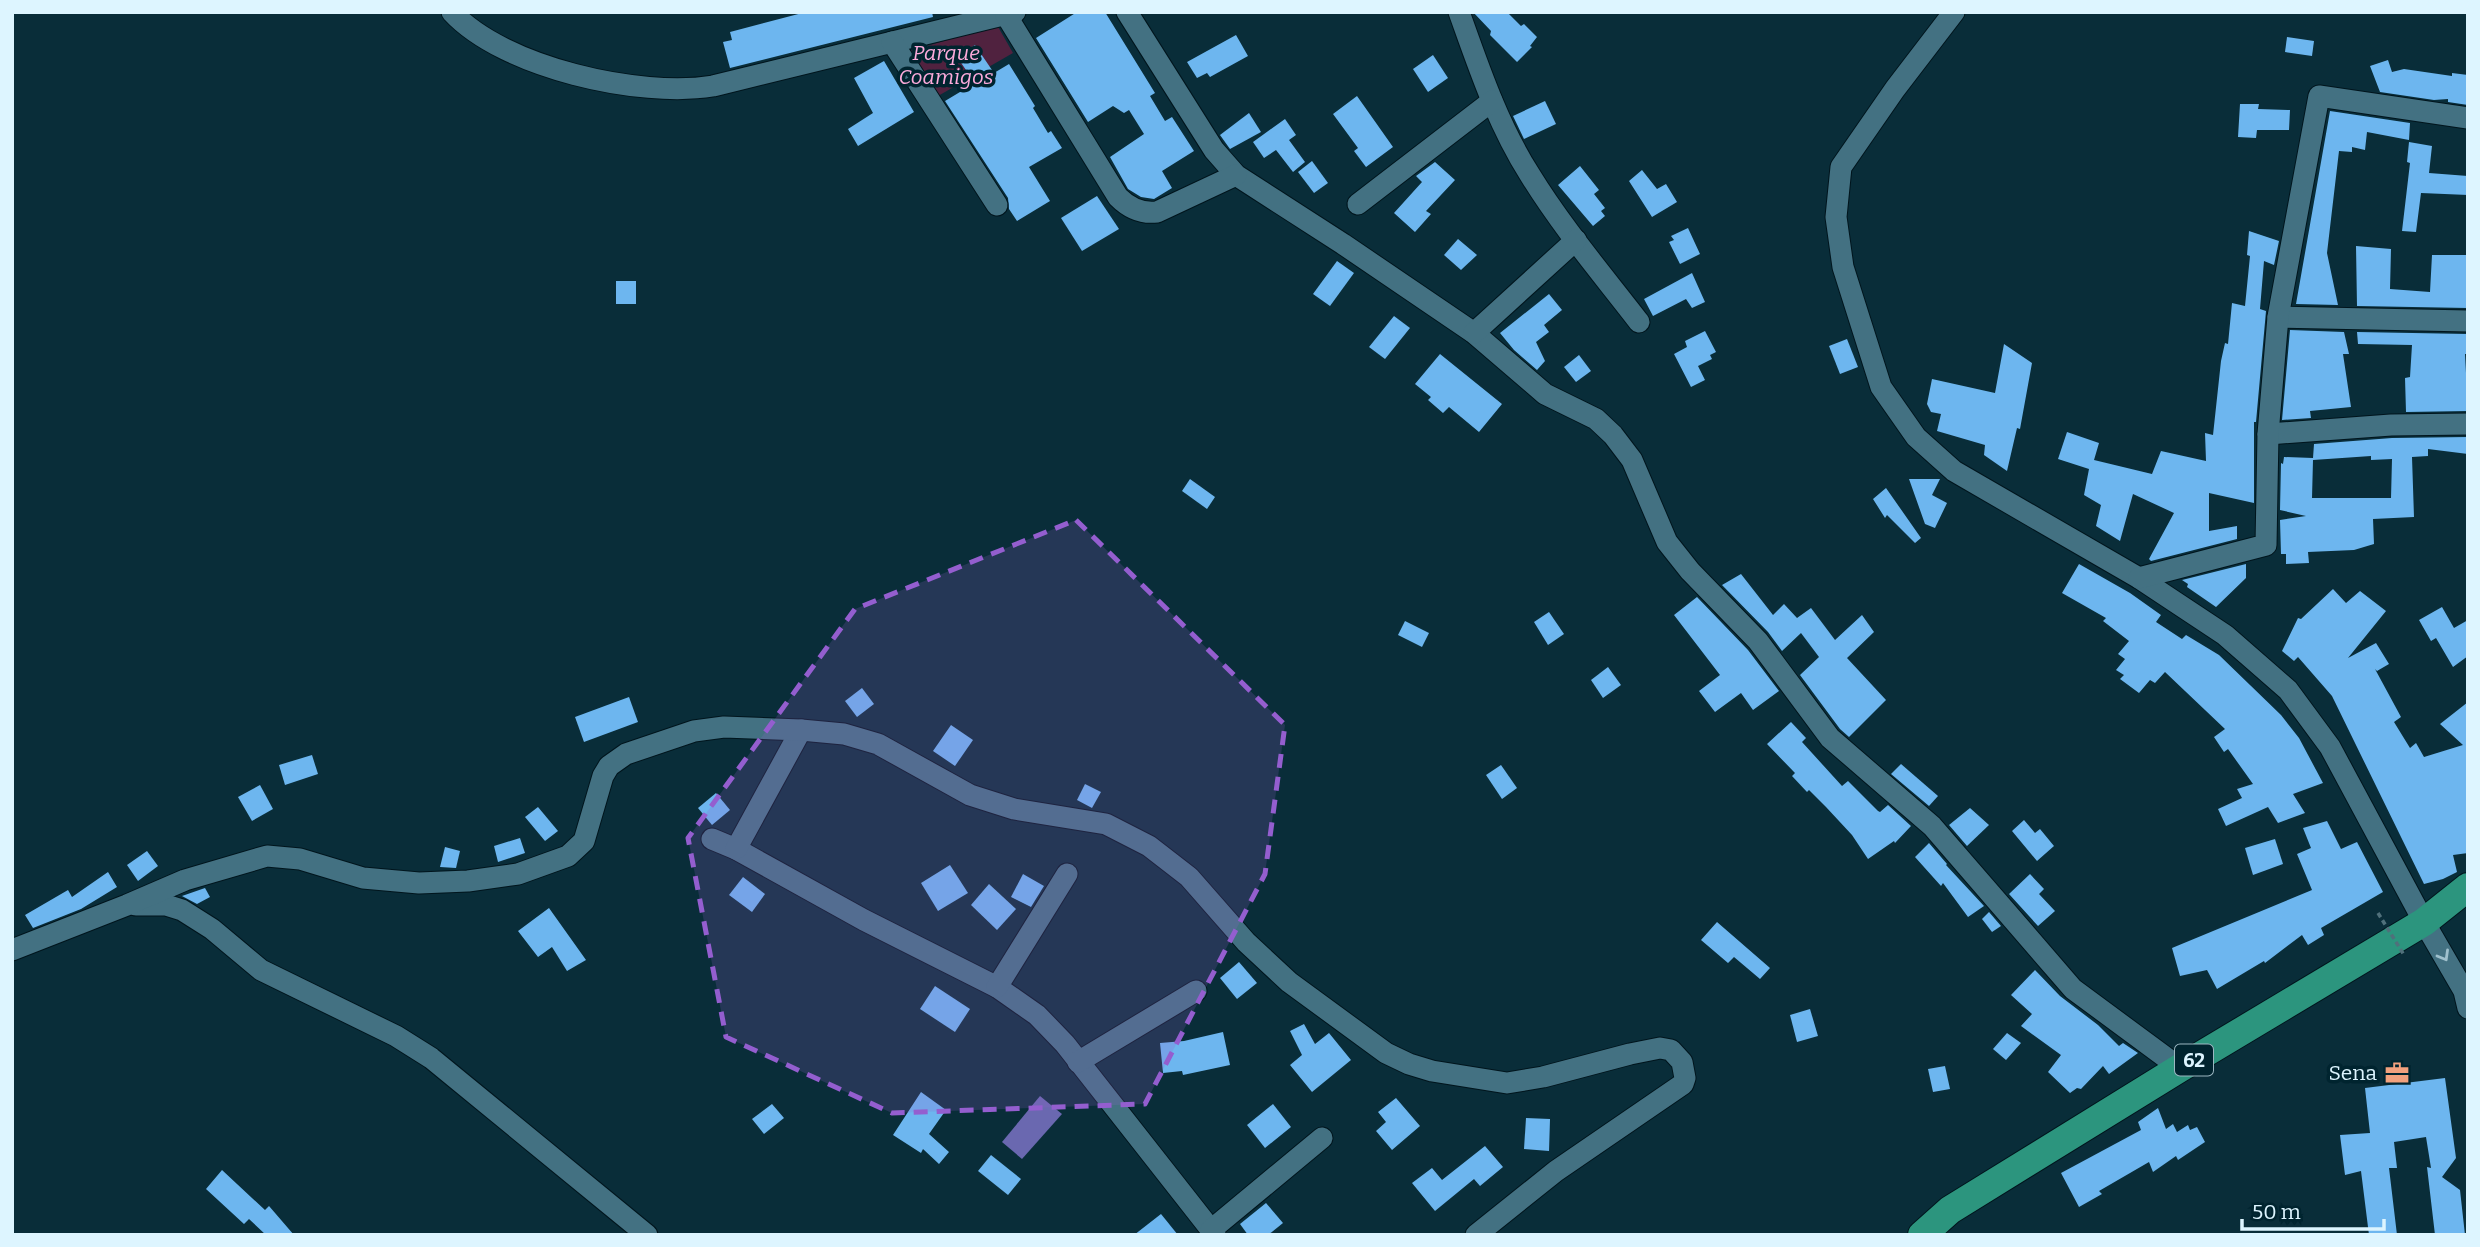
<svg xmlns="http://www.w3.org/2000/svg" width="2480" height="1247" viewBox="0 0 2480 1247" font-family="Bitter,serif">
<rect width="100%" height="100%" fill="#092d39"/>
<path fill="#50223f" d="M 997,25 L 1013,53 L 938,96 L 907,52 Z"/>
<path fill="#6a68b0" d="M 1040,1096 L 1062,1114 L 1022,1159 L 1002,1142 Z"/>
<g fill="#6db6ef" fill-rule="evenodd">
<path d="M 806,12 L 932,12 L 933,17 L 730,68 L 723,42 L 732,40 L 730,32 Z"/>
<path d="M 1077,12 L 1105,12 L 1155,93 L 1150,96 L 1165,121 L 1172,117 L 1194,151 L 1162,171 L 1172,188 L 1154,199 L 1141,197 L 1128,189 L 1110,157 L 1144,134 L 1129,110 L 1124,113 L 1113,106 L 1088,122 L 1036,38 Z"/>
<path d="M 1473,12 L 1507,12 L 1521,26 L 1524,24 L 1537,37 L 1530,46 L 1532,47 L 1517,62 L 1490,35 L 1491,31 Z"/>
<path d="M 1236,35 L 1248,56 L 1210,77 L 1207,73 L 1197,78 L 1187,62 Z"/>
<path d="M 2287,37 L 2314,41 L 2312,56 L 2285,52 Z"/>
<path d="M 975,45 L 994,73 L 1009,64 L 1035,106 L 1033,108 L 1048,133 L 1051,131 L 1062,148 L 1029,167 L 1050,201 L 1017,221 L 1009,209 L 1008,198 L 945,101 L 975,83 L 957,57 Z"/>
<path d="M 1433,55 L 1448,78 L 1428,92 L 1413,69 Z"/>
<path d="M 2388,60 L 2392,72 L 2404,69 L 2452,76 L 2452,73 L 2468,75 L 2468,105 L 2448,102 L 2448,99 L 2434,100 L 2380,92 L 2370,66 Z"/>
<path d="M 884,61 L 914,112 L 858,146 L 848,129 L 873,113 L 854,78 Z"/>
<path d="M 1357,96 L 1393,147 L 1366,167 L 1354,151 L 1358,148 L 1333,114 Z"/>
<path d="M 1545,101 L 1556,124 L 1524,139 L 1513,116 Z"/>
<path d="M 2240,104 L 2259,104 L 2258,109 L 2290,110 L 2289,130 L 2257,130 L 2256,138 L 2238,137 Z"/>
<path d="M 2330,111 L 2410,123 L 2409,140 L 2367,132 L 2365,150 L 2352,147 L 2352,152 L 2339,151 L 2327,253 L 2338,305 L 2296,304 Z"/>
<path d="M 1249,113 L 1261,132 L 1230,149 L 1220,135 Z"/>
<path d="M 1285,119 L 1296,135 L 1289,140 L 1305,162 L 1293,172 L 1276,150 L 1264,158 L 1253,142 Z"/>
<path d="M 2409,142 L 2432,146 L 2429,173 L 2468,176 L 2468,195 L 2421,193 L 2416,232 L 2402,231 L 2410,163 L 2407,162 Z"/>
<path d="M 1312,161 L 1328,183 L 1314,193 L 1298,172 Z"/>
<path d="M 1435,162 L 1455,180 L 1426,211 L 1431,214 L 1415,232 L 1394,213 L 1422,182 L 1416,176 Z"/>
<path d="M 1580,166 L 1599,190 L 1594,194 L 1605,208 L 1601,211 L 1605,216 L 1593,226 L 1558,185 Z"/>
<path d="M 1642,170 L 1657,189 L 1666,184 L 1677,202 L 1652,217 L 1629,181 Z"/>
<path d="M 1097,196 L 1119,229 L 1082,251 L 1061,218 Z"/>
<path d="M 1688,228 L 1700,254 L 1680,264 L 1669,242 L 1674,240 L 1671,236 Z"/>
<path d="M 2249,231 L 2279,241 L 2274,265 L 2264,261 L 2260,309 L 2266,311 L 2256,422 L 2254,422 L 2254,503 L 2209,493 L 2209,531 L 2237,526 L 2237,539 L 2151,561 L 2149,559 L 2174,513 L 2133,494 L 2120,541 L 2096,526 L 2101,505 L 2084,495 L 2089,469 L 2058,459 L 2067,432 L 2099,443 L 2094,460 L 2152,474 L 2161,451 L 2206,461 L 2205,433 L 2213,435 L 2221,361 L 2225,343 L 2228,344 L 2232,303 L 2245,306 L 2250,256 L 2247,255 Z"/>
<path d="M 1458,239 L 1477,255 L 1461,270 L 1444,255 Z"/>
<path d="M 2356,246 L 2391,249 L 2390,289 L 2430,292 L 2432,255 L 2468,255 L 2468,308 L 2357,306 Z"/>
<path d="M 1337,261 L 1354,273 L 1330,306 L 1313,294 Z"/>
<path d="M 1692,273 L 1705,302 L 1692,308 L 1686,299 L 1653,316 L 1644,299 Z"/>
<rect x="616" y="281" width="20" height="23"/>
<path d="M 1549,294 L 1562,310 L 1544,325 L 1549,332 L 1536,342 L 1545,361 L 1537,370 L 1514,350 L 1500,333 Z"/>
<path d="M 1394,316 L 1410,328 L 1385,359 L 1369,347 Z"/>
<path d="M 2290,330 L 2344,332 L 2349,354 L 2343,354 L 2351,407 L 2310,411 L 2311,418 L 2282,420 Z"/>
<path d="M 1705,331 L 1716,352 L 1710,355 L 1712,359 L 1698,366 L 1705,380 L 1691,387 L 1674,354 L 1687,347 L 1685,341 Z"/>
<path d="M 2357,332 L 2468,334 L 2468,354 L 2465,354 L 2468,411 L 2406,412 L 2405,378 L 2410,377 L 2412,345 L 2358,344 Z"/>
<path d="M 1847,339 L 1858,367 L 1840,374 L 1829,346 Z"/>
<path d="M 2004,344 L 2032,363 L 2020,429 L 2017,428 L 2007,471 L 1984,455 L 1985,445 L 1937,431 L 1941,414 L 1931,412 L 1927,404 L 1932,379 L 1995,393 Z"/>
<path d="M 1440,354 L 1502,404 L 1479,432 L 1449,407 L 1443,413 L 1428,400 L 1431,397 L 1415,384 Z"/>
<path d="M 1579,355 L 1591,371 L 1576,382 L 1564,367 Z"/>
<path d="M 2468,437 L 2468,454 L 2428,449 L 2428,456 L 2412,457 L 2414,517 L 2373,519 L 2374,544 L 2354,550 L 2308,552 L 2309,563 L 2286,564 L 2286,554 L 2281,554 L 2280,520 L 2306,516 L 2280,510 L 2281,463 L 2283,464 L 2284,457 L 2313,458 L 2314,444 L 2392,438 ZM 2371,456 L 2371,460 L 2392,459 L 2391,498 L 2312,498 L 2313,460 Z"/>
<path d="M 1190,479 L 1215,497 L 1207,509 L 1182,491 Z"/>
<path d="M 1909,479 L 1940,479 L 1932,495 L 1947,503 L 1935,528 L 1925,524 Z"/>
<path d="M 1886,488 L 1921,538 L 1915,543 L 1887,515 L 1885,518 L 1873,499 Z"/>
<path d="M 2079,564 L 2130,593 L 2161,615 L 2156,622 L 2182,639 L 2186,635 L 2219,655 L 2281,715 L 2299,738 L 2323,783 L 2293,794 L 2305,813 L 2278,823 L 2268,807 L 2226,826 L 2218,809 L 2242,798 L 2237,789 L 2253,784 L 2228,749 L 2224,752 L 2214,737 L 2225,729 L 2165,672 L 2155,683 L 2150,680 L 2139,693 L 2120,679 L 2124,675 L 2116,670 L 2125,659 L 2118,654 L 2129,641 L 2103,621 L 2106,618 L 2062,593 Z"/>
<path d="M 2246,564 L 2246,578 L 2216,607 L 2187,587 L 2188,584 L 2182,580 Z"/>
<path d="M 1741,574 L 1773,615 L 1784,604 L 1797,618 L 1811,608 L 1835,640 L 1862,615 L 1874,632 L 1847,658 L 1886,700 L 1849,737 L 1840,729 L 1800,675 L 1819,657 L 1801,633 L 1782,651 L 1768,632 L 1722,585 Z"/>
<path d="M 2333,589 L 2346,603 L 2360,591 L 2386,611 L 2348,658 L 2376,643 L 2389,664 L 2377,671 L 2375,669 L 2401,717 L 2394,722 L 2410,748 L 2416,743 L 2424,757 L 2463,745 L 2440,724 L 2468,702 L 2468,853 L 2453,855 L 2457,872 L 2443,879 L 2424,884 L 2332,696 L 2298,657 L 2294,661 L 2282,651 L 2298,618 L 2301,619 Z"/>
<path d="M 1697,597 L 1748,650 L 1779,691 L 1753,710 L 1741,693 L 1715,712 L 1699,691 L 1720,675 L 1674,615 Z"/>
<path d="M 2442,607 L 2454,628 L 2468,620 L 2468,656 L 2453,667 L 2436,638 L 2431,641 L 2419,620 Z"/>
<path d="M 1549,612 L 1564,634 L 1548,645 L 1534,622 Z"/>
<path d="M 1405,621 L 1429,633 L 1422,647 L 1398,635 Z"/>
<path d="M 1608,667 L 1621,685 L 1603,698 L 1591,680 Z"/>
<path d="M 862,688 L 874,704 L 857,717 L 845,701 Z"/>
<path d="M 629,697 L 638,722 L 584,742 L 575,717 Z"/>
<path d="M 1791,722 L 1806,738 L 1802,742 L 1842,786 L 1848,781 L 1878,811 L 1880,812 L 1888,805 L 1911,826 L 1895,843 L 1894,841 L 1868,859 L 1852,835 L 1826,807 L 1809,790 L 1807,792 L 1792,776 L 1795,773 L 1767,744 Z"/>
<path d="M 951,725 L 973,740 L 955,766 L 933,751 Z"/>
<path d="M 312,755 L 318,774 L 285,785 L 279,765 Z"/>
<path d="M 1901,764 L 1938,796 L 1929,806 L 1891,774 Z"/>
<path d="M 1501,765 L 1517,788 L 1502,799 L 1486,775 Z"/>
<path d="M 1085,784 L 1101,792 L 1092,808 L 1077,800 Z"/>
<path d="M 260,785 L 273,809 L 252,821 L 238,797 Z"/>
<path d="M 716,793 L 730,810 L 712,825 L 698,808 Z"/>
<path d="M 538,807 L 558,831 L 545,841 L 525,817 Z"/>
<path d="M 1970,808 L 1989,825 L 1967,846 L 1949,825 Z"/>
<path d="M 2024,820 L 2035,833 L 2040,829 L 2054,846 L 2037,861 L 2012,831 Z"/>
<path d="M 2327,821 L 2341,849 L 2357,842 L 2383,892 L 2321,928 L 2324,935 L 2308,945 L 2302,935 L 2265,963 L 2264,961 L 2217,989 L 2207,970 L 2180,976 L 2172,948 L 2312,890 L 2297,854 L 2311,848 L 2303,828 Z"/>
<path d="M 520,838 L 525,853 L 498,862 L 494,846 Z"/>
<path d="M 2275,839 L 2283,864 L 2253,875 L 2245,848 Z"/>
<path d="M 1929,843 L 1947,864 L 1946,865 L 1984,906 L 1968,917 L 1943,883 L 1941,886 L 1915,857 Z"/>
<path d="M 445,847 L 460,851 L 456,868 L 440,867 Z"/>
<path d="M 147,851 L 158,866 L 138,881 L 127,865 Z"/>
<path d="M 950,865 L 968,893 L 938,911 L 921,883 Z"/>
<path d="M 108,872 L 117,887 L 81,909 L 33,928 L 25,915 L 68,890 L 72,897 Z"/>
<path d="M 1023,874 L 1044,886 L 1031,907 L 1011,897 Z"/>
<path d="M 2030,874 L 2044,889 L 2039,894 L 2055,911 L 2038,926 L 2009,894 Z"/>
<path d="M 743,877 L 765,894 L 752,912 L 729,895 Z"/>
<path d="M 989,884 L 1016,909 L 997,930 L 971,905 Z"/>
<path d="M 205,888 L 210,897 L 197,904 L 182,896 Z"/>
<path d="M 549,908 L 586,960 L 567,971 L 552,947 L 538,957 L 518,931 Z"/>
<path d="M 1989,912 L 2001,926 L 1992,932 L 1982,919 Z"/>
<path d="M 1717,922 L 1770,968 L 1760,979 L 1734,957 L 1728,963 L 1701,940 Z"/>
<path d="M 1239,962 L 1257,983 L 1237,999 L 1220,978 Z"/>
<path d="M 2035,970 L 2060,996 L 2098,1025 L 2119,1046 L 2123,1043 L 2138,1053 L 2109,1074 L 2103,1066 L 2081,1089 L 2077,1088 L 2070,1093 L 2048,1072 L 2061,1055 L 2021,1026 L 2032,1014 L 2011,995 Z"/>
<path d="M 935,986 L 970,1009 L 955,1032 L 920,1009 Z"/>
<path d="M 1810,1009 L 1818,1036 L 1797,1042 L 1790,1015 Z"/>
<path d="M 1304,1024 L 1315,1044 L 1329,1033 L 1351,1060 L 1312,1092 L 1290,1065 L 1302,1055 L 1290,1031 Z"/>
<path d="M 1223,1032 L 1230,1065 L 1183,1075 L 1182,1071 L 1163,1073 L 1160,1043 L 1184,1041 Z"/>
<path d="M 2007,1033 L 2021,1043 L 2006,1060 L 1993,1049 Z"/>
<path d="M 1945,1066 L 1950,1089 L 1933,1092 L 1928,1069 Z"/>
<path d="M 2445,1078 L 2456,1158 L 2442,1177 L 2460,1190 L 2465,1235 L 2435,1235 L 2427,1167 L 2431,1168 L 2426,1137 L 2394,1142 L 2397,1168 L 2389,1168 L 2397,1235 L 2369,1235 L 2361,1171 L 2345,1175 L 2340,1135 L 2370,1133 L 2365,1088 Z"/>
<path d="M 921,1092 L 946,1110 L 929,1134 L 949,1152 L 939,1164 L 923,1149 L 921,1153 L 893,1135 Z"/>
<path d="M 1396,1098 L 1420,1126 L 1392,1150 L 1376,1131 L 1386,1122 L 1378,1112 Z"/>
<path d="M 772,1104 L 784,1118 L 764,1134 L 752,1119 Z"/>
<path d="M 1273,1104 L 1291,1127 L 1265,1148 L 1247,1125 Z"/>
<path d="M 2158,1108 L 2166,1129 L 2173,1124 L 2177,1132 L 2188,1125 L 2190,1130 L 2197,1127 L 2205,1142 L 2178,1160 L 2176,1156 L 2153,1172 L 2149,1162 L 2099,1191 L 2102,1194 L 2079,1207 L 2061,1173 L 2141,1130 L 2138,1122 Z"/>
<path d="M 1526,1118 L 1550,1119 L 1549,1151 L 1524,1149 Z"/>
<path d="M 1485,1146 L 1503,1167 L 1480,1186 L 1474,1179 L 1435,1211 L 1412,1183 L 1432,1168 L 1442,1180 Z"/>
<path d="M 991,1155 L 1021,1179 L 1008,1195 L 978,1171 Z"/>
<path d="M 222,1170 L 265,1210 L 269,1206 L 294,1235 L 266,1235 L 249,1219 L 244,1224 L 206,1189 Z"/>
<path d="M 1266,1203 L 1283,1223 L 1268,1235 L 1248,1235 L 1240,1224 Z"/>
<path d="M 1161,1214 L 1178,1235 L 1134,1235 Z"/>
</g>
<g fill="none" stroke-linecap="round" stroke-linejoin="round">
<g stroke="#00151d" stroke-width="23">
<g id="minor">
<path d="M 452,12 C 504,68 640,98 713,86 L 1015,12"/>
<path d="M 1127,12 L 1214,150 L 1236,175 L 1343,244 L 1474,333 L 1545,394 L 1596,419 L 1613,435 L 1632,460 L 1667,542 L 1690,571 L 1758,641 L 1830,738 L 1932,826 L 2073,989 L 2180,1068"/>
<path d="M 1459,12 C 1479,68 1498,125 1530,175 C 1562,227 1602,274 1639,322"/>
<path d="M 1954,12 L 1895,89 L 1841,167 L 1836,217 L 1843,267 L 1881,387 L 1916,437 L 1954,471 L 2139,578 L 2225,635 L 2288,690 L 2330,747 L 2424,922 L 2464,991 L 2468,1008"/>
<path d="M 1006,15 L 1118,197 C 1129,208 1141,214 1157,212 L 1236,175"/>
<path d="M 892,42 L 997,205"/>
<path d="M 1358,204 L 1492,101"/>
<path d="M 2278,317 L 2468,321"/>
<path d="M 1474,333 L 1576,240"/>
<path d="M 2268,434 L 2391,425 L 2468,424"/>
<path d="M 2139,578 L 2266,545 L 2268,434 L 2278,317 L 2319,96 L 2468,118"/>
<path d="M 712,839 L 736,849 L 864,920 L 997,987 L 1037,1015 L 1065,1044 L 1215,1235"/>
<path d="M 736,849 L 801,730"/>
<path d="M 136,905 L 166,905 L 182,910 L 212,929 L 261,970 L 396,1036 L 431,1058 L 647,1235"/>
<path d="M 12,950 L 127,905 L 185,880 L 267,856 L 300,859 L 363,878 L 419,883 L 468,881 L 518,874 L 568,856 L 584,841 L 603,776 L 609,766 L 626,754 L 694,731 L 724,727 L 801,730 L 844,734 L 878,744 L 970,795 L 1014,809 L 1106,824 L 1149,846 L 1189,877 L 1246,942 L 1289,982 L 1386,1053 L 1409,1064 L 1432,1071 L 1507,1083 L 1543,1077 L 1630,1054 L 1660,1048 L 1671,1050 L 1682,1062 L 1685,1078 L 1683,1084 L 1556,1171 L 1476,1235"/>
<path d="M 997,987 L 1067,874"/>
<path d="M 1078,1062 L 1196,991"/>
<path d="M 1211,1230 L 1322,1138"/>
</g>
</g>
<g stroke="#00151d" stroke-width="30">
<path id="major" d="M 1922,1235 L 1950,1210 L 2180,1068 L 2424,922 L 2468,887"/>
</g>
<use href="#minor" stroke="#437182" stroke-width="21"/>
<use href="#major" stroke="#2c957e" stroke-width="28"/>
<path stroke="#50707b" stroke-width="3.5" stroke-dasharray="5 3.5" stroke-linecap="butt" d="M 2378,913 L 2404,955"/>
</g>
<defs><path id="oneway-chevron" d="M-2-3.5L2.5 0L-2 3.5" fill="none" stroke-width="1.6" stroke-linecap="round" stroke-linejoin="round" transform="scale(1.75)"/></defs>
<use stroke="#9fc0cd" href="#oneway-chevron" transform="translate(2444 956) rotate(60)"/>
<path fill="#945ecf" fill-opacity="0.2" stroke="#945ecf" stroke-width="5" stroke-dasharray="14 9" stroke-linejoin="round" d="M 1076,520 L 1285,725 L 1265,874 L 1145,1104 L 892,1113 L 726,1037 L 688,838 L 855,609 Z"/>
<defs>
<g id="office-bare" transform="scale(1.89)"><path d="M-6-3h4V-5.5h4V-3h4V5H-6ZM-1-4.5V-3h2v-1.5ZM-6 0V1H6V0Z" fill="#f2a17e" stroke="#00242f" stroke-width="2.5" paint-order="stroke"/></g>
</defs>
<g fill-rule="evenodd">
<use href="#office-bare" x="2397" y="1073"/>
</g>
<g text-anchor="middle" stroke-width="7" stroke-linejoin="round" paint-order="stroke">
<rect fill="#00242f" stroke="#9bb6c1" stroke-width="2" x="2175" y="1044.5" width="38" height="31" rx="5"/>
<g font-size="19" font-weight="bold" fill="#ddf5ff">
<text x="2194" y="1067">62</text>
</g>
<g font-size="21" font-style="italic" fill="#fcabdb" stroke="#00242f">
<text x="946" y="60">Parque<tspan x="946" dy="24">Coamigos</tspan></text>
</g>
<g font-size="21" fill="#ddf5ff" stroke="#00242f" text-anchor="end">
<text x="2377" y="1080">Sena</text>
</g>
</g>
<rect width="2480" height="1247" fill="none" stroke="#ddf5ff" stroke-width="28"/>
<path d="M2242 1219v10h142v-10" fill="none" stroke="#ddf5ff" stroke-width="3.5"/>
<text x="2252" y="1219" font-size="21" fill="#ddf5ff" stroke="#00242f" stroke-width="5" paint-order="stroke">50 m</text>
</svg>
